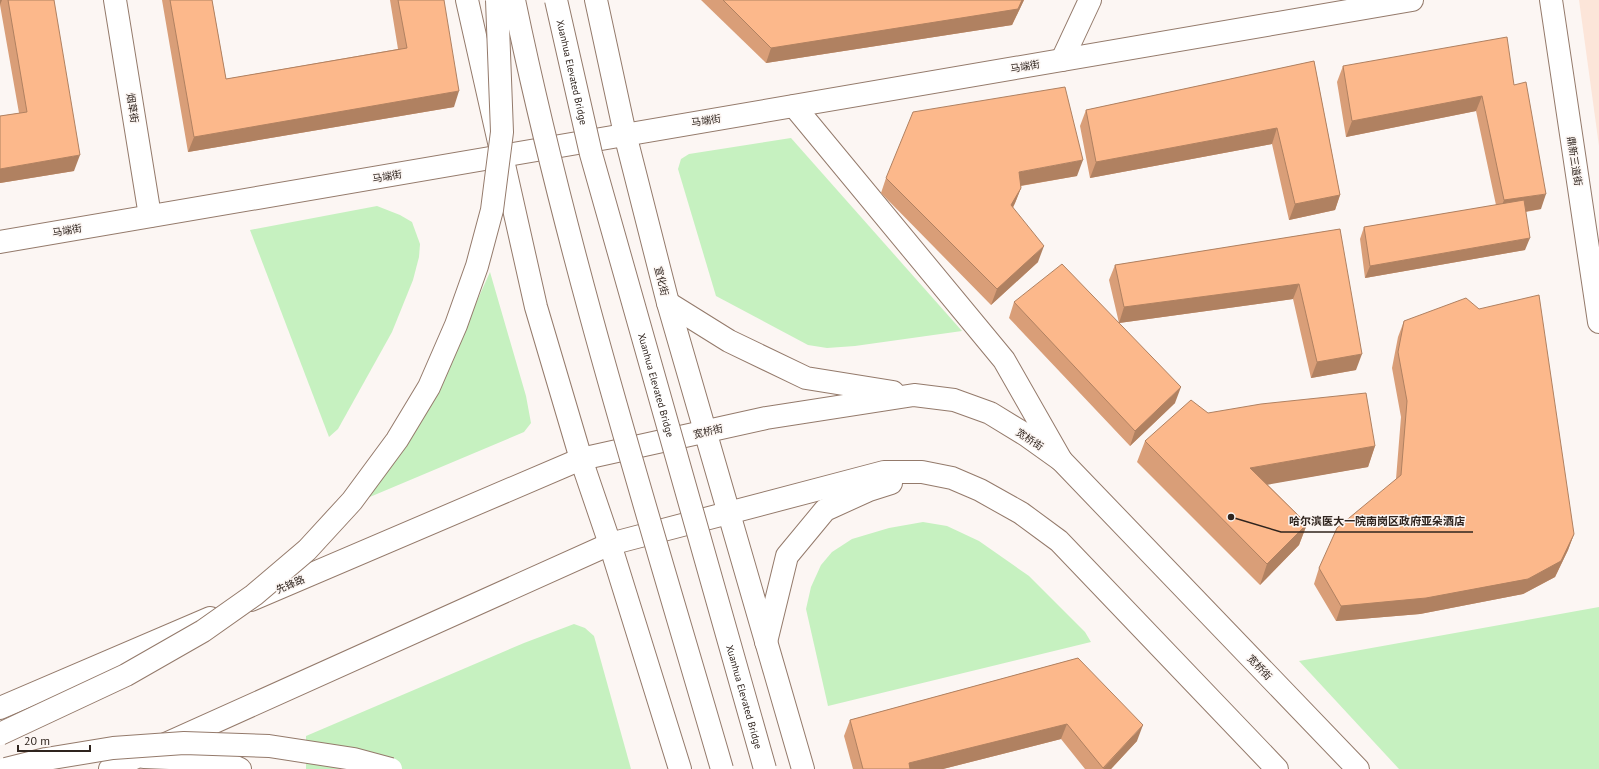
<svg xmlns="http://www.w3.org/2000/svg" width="1599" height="769" viewBox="0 0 1599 769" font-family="'PT Sans','Noto Sans SC',sans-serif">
<rect width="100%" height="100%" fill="#fcf6f3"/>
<path fill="#fce5d9" d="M 1579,0 L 1599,0 L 1599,146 Z"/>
<g fill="#c6f1c0">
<path d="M 791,138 L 962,331 L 855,346 L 827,348 L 808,345 L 716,296 L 678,169 L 681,159 L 689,154 Z"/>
<path d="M 377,206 L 400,215 L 412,222 L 420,244 L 419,257 L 413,280 L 392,332 L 338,429 L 329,437 L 250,230 Z"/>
<path d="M 490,272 L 526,396 L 531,423 L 524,432 L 365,499 L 463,332 Z"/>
<path d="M 923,522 L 947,526 L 979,541 L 1029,576 L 1085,632 L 1091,642 L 828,706 L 806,609 L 811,587 L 821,565 L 832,552 L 852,539 L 889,528 Z"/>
<path d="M 1599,607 L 1599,769 L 1399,769 L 1299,661 Z"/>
<path d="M 574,624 L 585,628 L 594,636 L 631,769 L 306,769 L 306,736 L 524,643 Z"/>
</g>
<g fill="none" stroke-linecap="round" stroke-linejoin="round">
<g stroke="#947a6b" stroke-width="24">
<g id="tertiary">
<path d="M 115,0 L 150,216"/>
<path d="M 1551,0 L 1599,322"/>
<path d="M 1062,60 L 1090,0"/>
<path d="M 794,106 L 1004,360 L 1061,460"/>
<path d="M 0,242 L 1412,0"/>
</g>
</g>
<g stroke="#947a6b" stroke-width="24">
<g id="trunk">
<path d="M 467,0 L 536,307 L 581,459 L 610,544 L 680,769"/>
<path d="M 596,0 L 625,134 L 668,303 L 803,769"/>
<path d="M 668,303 L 729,341 L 806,378 L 893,392"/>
<path d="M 251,600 L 581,459 L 766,418 L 914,395 L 954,400 L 990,413 L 1026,435 L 1061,460 L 1358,769"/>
<path d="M 766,642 L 787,556 L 825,510 L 869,490 L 891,483"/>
<path d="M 0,708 L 210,618"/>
<path d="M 144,757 L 220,760 L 240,769"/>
<path d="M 110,769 L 610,544 L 884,472 L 922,472 L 952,478 L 980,490 L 1021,513 L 1059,541 L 1277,769"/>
</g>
</g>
<use href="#tertiary" stroke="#fff" stroke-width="22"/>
<use href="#trunk" stroke="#fff" stroke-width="22"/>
<g stroke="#947a6b" stroke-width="24" stroke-linecap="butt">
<g id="trunk-bridge">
<path d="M 514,0 C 568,260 648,514 722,769"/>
<path id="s1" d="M 556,0 L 591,154 L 765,769"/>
<path d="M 0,734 L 126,675 L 203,631 L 254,595 L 307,550 L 352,501 L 397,440 L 429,387 L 456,325 L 477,266 L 492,210 L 502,132 L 497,0"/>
<path d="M 6,769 L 46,759 L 113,748 L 184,743 L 269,746 L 354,759 L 391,769"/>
</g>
</g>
<use href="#trunk-bridge" stroke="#fff" stroke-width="22"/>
</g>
<g fill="#d99e78">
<path d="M 0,0 L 54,0 L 74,171 L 0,183 L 0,116 L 19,113 L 0,5 Z"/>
<path d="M 162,0 L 212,0 L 226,79 L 398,49 L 390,0 L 444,0 L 454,107 L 188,152 Z"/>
<path d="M 701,0 L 1024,0 L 1012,25 L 766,63 Z"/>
<path d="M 1314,61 L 1340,195 L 1335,210 L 1289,220 L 1272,144 L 1090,178 L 1080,126 L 1086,110 Z"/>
<path d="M 1343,66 L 1514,85 L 1541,209 L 1526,212 L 1525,250 L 1365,278 L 1360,239 L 1364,227 L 1496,205 L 1476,111 L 1346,137 L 1337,82 Z"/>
<path d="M 1077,176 L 1021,186 L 1021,188 L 1013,208 L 1038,262 L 991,305 L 881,193 L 886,178 Z"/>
<path d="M 1340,229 L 1356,370 L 1311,378 L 1293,299 L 1119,323 L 1175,403 L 1130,446 L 1009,318 L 1014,302 L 1119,323 L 1109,280 L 1115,265 Z"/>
<path d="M 1404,321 L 1574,534 L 1568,550 L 1555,577 L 1523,594 L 1420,614 L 1336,621 L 1314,584 L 1319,568 L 1396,479 L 1401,417 L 1392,368 L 1398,337 Z"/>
<path d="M 1208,413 L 1375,446 L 1368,467 L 1267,484 L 1307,524 L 1299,545 L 1260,585 L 1137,462 L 1145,441 Z"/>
<path d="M 1078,658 L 1137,741 L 1111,769 L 1085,769 L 1061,739 L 943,769 L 853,769 L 844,736 L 850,720 Z"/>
</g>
<g fill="#b08161">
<path d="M 0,0 L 2,0 L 0,5 Z"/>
<path d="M 1022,0 L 1024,0 L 1012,25 L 766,63 L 771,48 Z"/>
<path d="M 459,91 L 454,107 L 188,152 L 194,137 Z"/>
<path d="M 1482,96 L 1476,111 L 1346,137 L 1352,121 Z"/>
<path d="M 1277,128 L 1272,144 L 1090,178 L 1096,162 Z"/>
<path d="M 80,155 L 74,171 L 0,183 L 0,169 Z"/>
<path d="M 1083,160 L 1077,176 L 1013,187 L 1019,172 Z"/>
<path d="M 1021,188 L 1015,203 L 1005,221 L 1011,205 Z"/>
<path d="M 1546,194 L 1541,209 L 1498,216 L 1504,200 Z"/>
<path d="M 1340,195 L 1335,210 L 1289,220 L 1295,204 Z"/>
<path d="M 1530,238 L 1525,250 L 1365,278 L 1370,266 Z"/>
<path d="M 1044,246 L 1038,262 L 991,305 L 997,289 Z"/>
<path d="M 1299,284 L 1293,299 L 1119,323 L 1124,307 Z"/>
<path d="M 1362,354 L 1356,370 L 1311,378 L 1317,362 Z"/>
<path d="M 1181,387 L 1175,403 L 1130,446 L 1135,431 Z"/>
<path d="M 1375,446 L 1368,467 L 1243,489 L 1250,468 Z"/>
<path d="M 1307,524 L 1299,545 L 1260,585 L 1267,564 Z"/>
<path d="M 1574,534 L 1568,550 L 1555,577 L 1523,594 L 1420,614 L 1336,621 L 1341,606 Z"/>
<path d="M 1067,724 L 1061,739 L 943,769 L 906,769 L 909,763 Z"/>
<path d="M 1143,725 L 1137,741 L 1111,769 L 1103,769 Z"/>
</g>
<g fill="#fcb88b" stroke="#b08161">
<path d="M 8,0 L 54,0 L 80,155 L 0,169 L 0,116 L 27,112 Z"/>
<path d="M 170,0 L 212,0 L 226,79 L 407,48 L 398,0 L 444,0 L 459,91 L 194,137 Z"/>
<path d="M 723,0 L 1022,0 L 1018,9 L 771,48 Z"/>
<path d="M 1507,37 L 1514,85 L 1526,82 L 1546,194 L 1504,200 L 1482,96 L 1352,121 L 1343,66 Z"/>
<path d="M 1314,61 L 1340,195 L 1295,204 L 1277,128 L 1096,162 L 1086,110 Z"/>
<path d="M 1065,87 L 1083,160 L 1019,172 L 1021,188 L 1011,205 L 1044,246 L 997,289 L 886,178 L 913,112 Z"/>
<path d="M 1524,200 L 1530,238 L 1370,266 L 1364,227 Z"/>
<path d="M 1340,229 L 1362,354 L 1317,362 L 1299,284 L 1124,307 L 1115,265 Z"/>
<path d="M 1062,264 L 1181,387 L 1135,431 L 1014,302 Z"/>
<path d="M 1539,295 L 1574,534 L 1561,561 L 1528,579 L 1426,598 L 1341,606 L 1319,568 L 1337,528 L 1401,475 L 1407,401 L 1398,352 L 1404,321 L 1466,298 L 1479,309 Z"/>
<path d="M 1366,393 L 1375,446 L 1250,468 L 1307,524 L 1267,564 L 1145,441 L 1191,400 L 1208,413 L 1261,404 Z"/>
<path d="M 1078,658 L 1143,725 L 1103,768 L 1067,724 L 909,763 L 910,769 L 863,769 L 850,720 Z"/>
</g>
<g text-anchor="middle" stroke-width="3" stroke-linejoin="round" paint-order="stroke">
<g font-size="10" fill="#2f241e" stroke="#fcf6f3">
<text transform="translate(1025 66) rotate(-10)" y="4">马端街</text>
<text dy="4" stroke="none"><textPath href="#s1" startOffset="74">Xuanhua Elevated Bridge</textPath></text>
<text transform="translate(133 108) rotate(81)" y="4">烟草街</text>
<text transform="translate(706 120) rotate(-9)" y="4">马端街</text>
<text transform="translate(1575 161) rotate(81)" y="4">鼎新三道街</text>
<text transform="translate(387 176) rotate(-10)" y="4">马端街</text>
<text transform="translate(67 230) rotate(-10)" y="4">马端街</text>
<text transform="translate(662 281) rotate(76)" y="4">宣化街</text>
<text dy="4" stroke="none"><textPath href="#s1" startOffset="398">Xuanhua Elevated Bridge</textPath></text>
<text transform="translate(708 431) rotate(-13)" y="4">宽桥街</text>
<text transform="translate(1030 439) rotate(34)" y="4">宽桥街</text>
<text transform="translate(290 584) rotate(-23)" y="4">先锋路</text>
<text transform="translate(1260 667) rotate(46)" y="4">宽桥街</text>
<text dy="4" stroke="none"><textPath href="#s1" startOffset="722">Xuanhua Elevated Bridge</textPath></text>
</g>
</g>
<path fill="none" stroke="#2f241e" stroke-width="1.5" d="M1231 517L1281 532H1473"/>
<circle fill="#2f241e" stroke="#fcf6f3" stroke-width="1.5" cx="1231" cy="517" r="4"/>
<g font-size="11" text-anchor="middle" font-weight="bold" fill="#2f241e" stroke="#fcf6f3" stroke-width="3" stroke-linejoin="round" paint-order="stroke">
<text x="1377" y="525">哈尔滨医大一院南岗区政府亚朵酒店</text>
</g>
<path d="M18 745v6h72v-6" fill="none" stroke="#2f241e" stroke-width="2"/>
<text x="24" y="745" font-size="12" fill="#2f241e" stroke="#fcf6f3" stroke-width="3" paint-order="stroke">20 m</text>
</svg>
